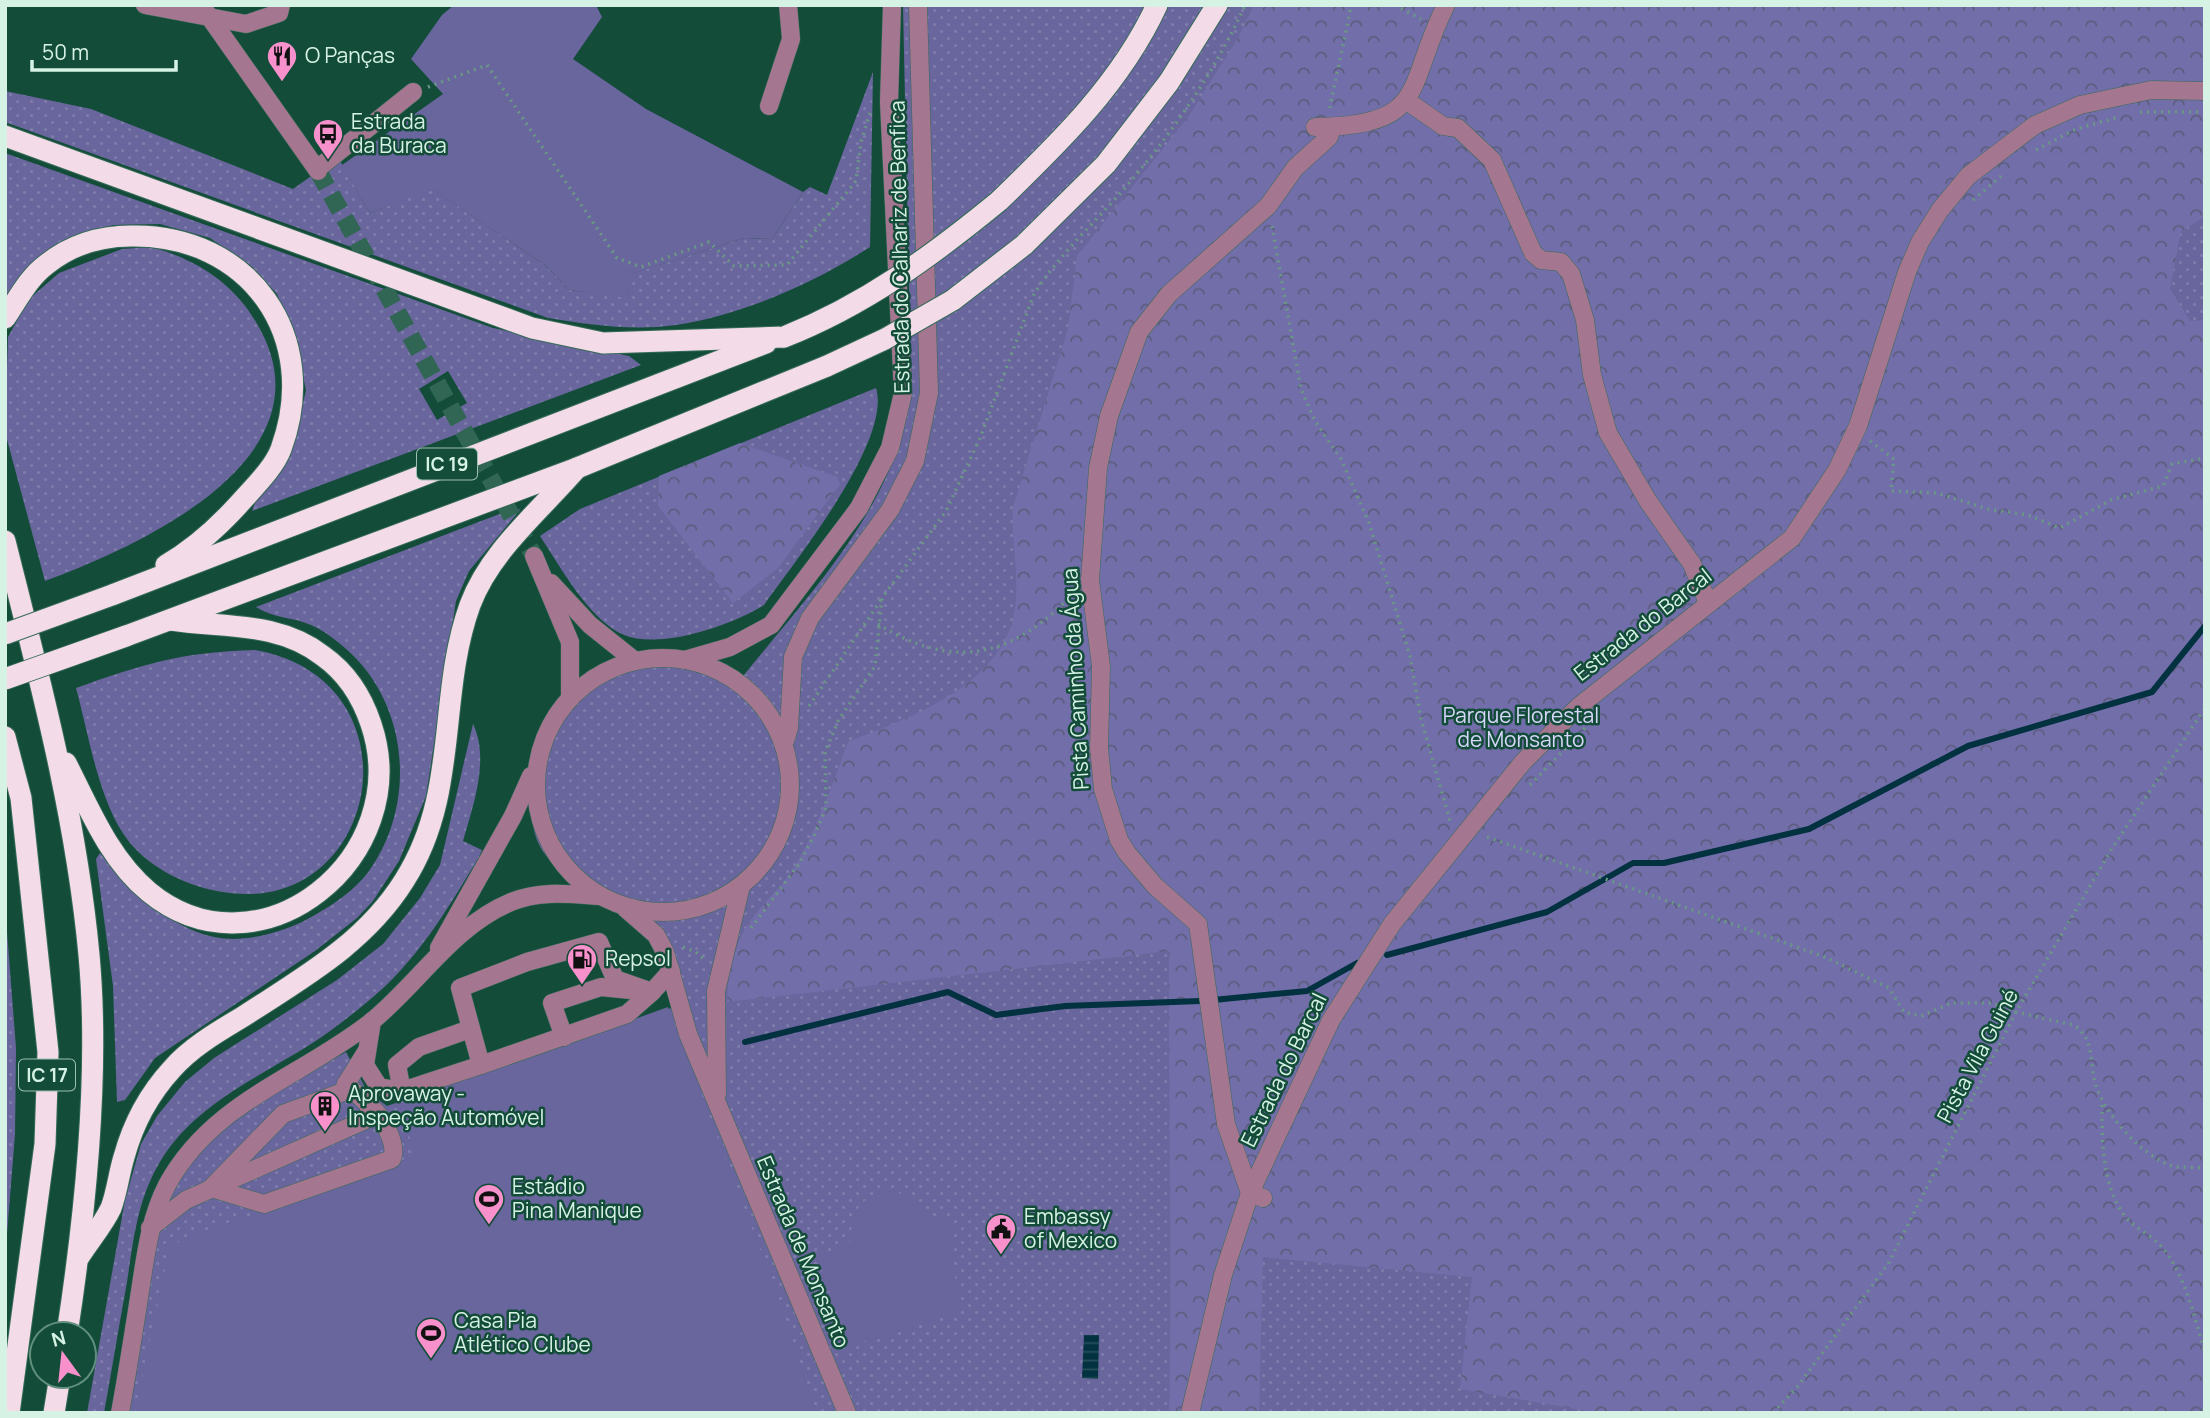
<svg xmlns="http://www.w3.org/2000/svg" width="2210" height="1418" viewBox="0 0 2210 1418" font-family="Manrope,sans-serif">
<defs>
<pattern id="grass-dots" width="8" height="8" patternUnits="userSpaceOnUse" patternTransform="scale(1.75)"><rect width="8" height="8" fill="#69659d"/><path d="M2 2h.1M6 6h.1" fill="none" stroke="#7e7caa" stroke-width="1.8" stroke-linecap="round"/></pattern>
<pattern id="forest-crowns" width="20" height="18" patternUnits="userSpaceOnUse" patternTransform="scale(1.75)"><rect width="20" height="18" fill="#726eaa"/><path d="M2 6a3 3 0 1 1 6 0M12 15a3 3 0 1 1 6 0" fill="none" stroke="#5c5d7d"/></pattern>
<pattern id="water-rules" width="6" height="5" patternUnits="userSpaceOnUse" patternTransform="scale(1.75)"><rect width="6" height="5" fill="#023140"/><path d="M0 2.5h6" fill="none" stroke="#264f5b"/></pattern>
</defs>
<rect width="100%" height="100%" fill="#134d39"/>
<g fill="url(#grass-dots)" fill-rule="evenodd">
<path d="M 903,5 L 2205,5 L 2205,1413 L 123,1413 C 137,1331 144,1193 210,1137 C 250,1103 300,1079 346,1052 L 367,1091 L 387,1106 L 680,1005 C 677,990 676,967 668,953 C 661,942 648,925 638,916 C 598,883 530,877 532,809 C 532,787 541,767 548,747 C 559,711 585,681 620,668 C 659,654 704,663 740,680 C 809,593 904,499 911,382 Z"/>
<path d="M 873,72 L 870,247 C 814,283 743,315 676,325 C 634,331 590,325 548,318 L 5,122 L 5,91 L 91,109 L 293,189 L 338,157 L 370,213 L 431,188 L 545,265 L 569,290 L 628,297 L 630,274 L 744,238 L 772,239 L 803,192 L 810,187 L 827,195 Z"/>
<path d="M 5,153 L 493,328 L 629,356 L 641,365 L 252,511 L 256,500 L 283,467 L 298,425 L 306,390 L 295,341 L 277,294 L 250,265 L 210,238 L 160,224 L 113,225 L 69,241 L 29,270 L 5,297 ZM 448,371 L 467,403 L 437,420 L 419,389 Z"/>
<path d="M 151,247 C 199,260 238,286 261,331 C 329,460 140,546 45,581 L 5,432 L 8,337 L 29,299 L 59,273 L 122,249 Z"/>
<path d="M 876,388 C 892,441 795,561 764,605 C 733,625 660,650 624,635 C 589,620 560,566 540,536 L 580,509 Z"/>
<path d="M 515,508 L 520,510 L 469,571 L 456,601 L 426,796 L 399,861 L 373,901 L 357,918 L 315,951 L 155,1058 L 125,1100 L 117,1102 L 113,986 L 96,859 L 100,853 C 131,889 166,926 214,937 C 242,943 276,934 302,922 C 325,910 353,893 369,871 C 413,809 410,721 361,664 C 348,649 329,633 311,625 C 293,617 272,618 256,607 Z"/>
<path d="M 255,650 C 426,680 380,924 217,891 C 185,885 151,868 130,843 C 99,805 89,735 76,688 C 143,664 182,652 255,650 Z"/>
<path d="M 473,724 C 490,759 473,806 463,841 L 482,850 L 479,857 C 447,910 416,963 366,1003 C 349,1017 330,1032 311,1044 C 254,1080 189,1107 156,1169 C 137,1204 133,1243 127,1282 C 119,1325 112,1369 104,1413 L 87,1413 L 125,1200 L 141,1144 L 157,1116 L 185,1082 L 214,1058 L 337,980 L 383,944 L 420,898 L 440,865 Z"/>
<path d="M 5,906 L 16,1048 L 15,1134 L 5,1259 Z"/>
</g>
<g fill="url(#forest-crowns)">
<path d="M 1254,5 L 2205,5 L 2205,217 L 2181,231 L 2170,289 L 2190,321 L 2205,320 L 2205,1413 L 1600,1413 L 1460,1389 L 1472,1277 L 1263,1257 L 1259,1413 L 1169,1413 C 1173,1259 1168,1105 1169,951 L 727,1002 C 728,973 735,939 754,916 C 768,898 787,881 798,861 C 819,823 833,783 848,742 C 913,716 1012,683 1016,598 C 1018,568 1011,538 1013,507 L 1068,329 L 1077,256 L 1189,116 L 1238,38 Z"/>
<path d="M 740,443 L 837,477 L 840,484 L 778,568 L 733,603 L 658,506 L 659,476 Z"/>
</g>
<g fill="#69659d">
<path d="M 454,5 L 596,5 L 602,17 L 573,59 L 646,109 L 803,192 L 772,239 L 744,238 L 631,274 L 628,298 L 569,290 L 545,265 L 432,189 L 370,213 L 342,165 L 443,94 L 411,59 L 442,15 Z"/>
<path d="M 668,1007 L 766,1265 L 817,1413 L 135,1413 L 170,1245 L 416,1156 L 399,1104 Z"/>
<path d="M 893,1191 L 913,1199 L 925,1217 L 949,1217 L 959,1312 L 849,1346 L 817,1257 L 852,1241 C 848,1212 863,1193 893,1191 Z"/>
</g>
<path fill="url(#water-rules)" d="M 1084,1335 L 1099,1335 L 1098,1379 L 1082,1378 Z"/>
<g fill="none" stroke-linecap="round" stroke-linejoin="round">
<g stroke="#023140" stroke-width="6">
<path d="M 1387,955 L 1547,912 L 1633,863 L 1664,863 L 1809,829 L 1968,746 L 2152,692 L 2205,626"/>
<path d="M 1213,1000 L 1307,991 L 1357,963"/>
<path d="M 745,1042 L 948,992 L 996,1015 L 1065,1006 L 1200,1001"/>
</g>
<path stroke="#306653" stroke-width="18" stroke-dasharray="18 9" stroke-linecap="butt" d="M 318,171 L 534,556"/>
<g stroke="#366b58" stroke-width="19">
<g id="minor">
<path d="M 145,5 L 246,24 L 279,13 L 281,5"/>
<path d="M 201,5 L 318,171"/>
<path d="M 1407,101 L 1443,126 L 1458,128 L 1492,160 L 1533,253 L 1541,260 L 1561,262 L 1571,274 L 1585,320 L 1592,375 L 1608,433 L 1648,501 L 1692,564 L 1708,603"/>
<path d="M 769,106 L 791,39 L 788,5"/>
<path d="M 1315,127 C 1430,126 1405,86 1446,5"/>
<path d="M 317,169 L 413,92"/>
<path d="M 534,556 L 570,642 L 570,698"/>
<path d="M 551,583 L 590,625 L 635,661"/>
<circle cx="663" cy="785" r="127"/>
<path d="M 685,660 L 730,647 L 771,625 L 859,508 L 890,448 L 903,393 L 889,102 L 892,5"/>
<path d="M 784,744 L 789,728 L 793,657 L 810,618 L 890,510 L 915,461 L 929,393 L 918,5"/>
<path d="M 625,908 L 656,935 L 665,952 L 688,1034 L 847,1413"/>
<path d="M 439,948 L 513,816 L 531,776"/>
<path d="M 372,1021 L 365,1065 L 379,1087 L 402,1091 L 481,1065 L 460,988 L 527,962 L 599,942 L 615,979 L 652,992 L 671,971"/>
<path d="M 564,1037 L 552,1003 L 601,987 L 631,990"/>
<path d="M 481,1065 L 627,1014 L 652,992"/>
<path d="M 346,1084 L 343,1092 L 283,1114 L 211,1188 L 264,1204 L 392,1159 C 398,1144 382,1116 371,1107"/>
<path d="M 402,1091 L 397,1065 L 419,1047 L 470,1029"/>
<path d="M 717,1094 L 716,991 L 741,886"/>
<path d="M 1263,1198 L 1250,1193 L 1226,1124 L 1198,924 L 1155,886 L 1127,853 L 1119,840 L 1103,789 L 1099,748 L 1101,666 L 1090,580 L 1098,468 L 1109,416 L 1139,332 L 1169,294 L 1268,206 L 1295,168 L 1329,137 L 1332,127"/>
<path d="M 150,1228 L 186,1200 L 365,1120 L 371,1107 L 346,1084 L 366,1052"/>
<path d="M 120,1413 C 127,1375 133,1336 139,1298 C 145,1260 149,1220 167,1185 C 213,1101 300,1078 371,1022 C 418,984 453,926 511,902 C 540,890 569,894 599,896"/>
<path d="M 1190,1413 L 1223,1275 L 1250,1193 L 1331,1020 L 1392,924 L 1523,762 L 1578,707 L 1792,538 L 1837,470 L 1858,426 L 1907,272 L 1920,242 L 1940,210 L 1968,176 L 2035,125 L 2080,105 L 2151,90 L 2205,91"/>
</g>
</g>
<g stroke="#366b58" stroke-width="23">
<g id="highway">
<path d="M 5,136 L 532,328 L 603,343 L 784,337"/>
<path d="M 999,201 C 1060,142 1121,83 1157,5"/>
<path d="M 1024,245 L 1106,164 L 1169,82 L 1217,5"/>
<path d="M 5,318 C 18,299 28,278 47,264 C 71,245 101,236 131,236 C 250,234 322,337 281,449 C 274,468 253,488 239,504 C 218,527 194,549 166,565"/>
<path d="M 5,541 C 39,677 76,814 89,955 C 100,1074 85,1216 67,1334"/>
<path d="M 112,595 L 766,343"/>
<path d="M 126,636 L 577,468 L 827,366"/>
<path d="M 5,737 L 21,798 L 48,1052 L 45,1144 L 9,1413"/>
<path d="M 66,763 C 89,808 109,859 149,892 C 260,983 416,857 371,724 C 362,697 347,673 323,656 C 278,621 223,628 171,620"/>
<path d="M 79,1257 C 89,1241 103,1225 111,1208 C 117,1192 119,1173 124,1157 C 133,1124 149,1094 172,1069 C 191,1047 219,1031 244,1016 C 304,977 365,943 404,881 C 460,794 437,696 470,605 C 490,551 540,511 577,468"/>
<path d="M 54,1413 L 60,1376"/>
</g>
</g>
<g stroke="#6a9786" stroke-width="3.5" stroke-dasharray="2 5" stroke-linecap="butt">
<path d="M 1395,5 L 1421,19"/>
<path d="M 428,87 L 487,65 L 617,258 L 641,267 L 709,242 L 734,266 L 787,265 L 856,181 L 861,142 L 870,113"/>
<path d="M 1330,108 C 1332,91 1352,12 1350,5"/>
<path d="M 2140,112 L 2205,112"/>
<path d="M 2036,150 L 2076,129 L 2119,117"/>
<path d="M 1973,200 L 2005,173"/>
<path d="M 1272,226 L 1301,389 L 1315,421 L 1341,459 L 1369,523 L 1410,656 L 1421,719 L 1451,824"/>
<path d="M 1870,441 L 1894,459 L 1891,491 L 1937,493 L 1988,509 L 2028,515 L 2060,528 L 2111,500 L 2163,486 L 2172,464 L 2205,458"/>
<path d="M 878,624 C 955,672 1013,657 1075,592"/>
<path d="M 809,706 L 881,600"/>
<path d="M 1530,785 L 1591,722"/>
<path d="M 1487,837 L 1825,957 L 1889,988 L 1904,1012 L 1921,1016 L 1952,1003 L 1992,1003 L 2016,1012 L 2073,1025 C 2093,1036 2090,1058 2094,1078 C 2100,1110 2141,1156 2172,1166 C 2182,1168 2195,1167 2205,1168"/>
<path d="M 751,928 L 799,864 L 815,834 L 826,808 L 825,752 L 838,721 L 875,666 L 882,598 L 946,511 L 980,438 L 1034,294 C 1059,255 1094,223 1125,188 C 1172,133 1215,72 1245,5"/>
<path d="M 683,947 L 696,952 L 706,961"/>
<path d="M 2102,1105 C 2102,1142 2102,1184 2124,1215 C 2134,1228 2151,1235 2162,1247 C 2186,1276 2194,1317 2205,1352"/>
<path d="M 1773,1413 L 1798,1386 L 1888,1264 L 2016,1012 L 2111,850 L 2205,708"/>
</g>
<use href="#minor" stroke="#a5768f" stroke-width="18"/>
<use href="#highway" stroke="#f3dbe7" stroke-width="21"/>
<g stroke="#366b58" stroke-width="23" stroke-linecap="butt">
<g id="highway-bridge">
<path d="M 784,337 C 865,305 932,256 999,201"/>
<path d="M 827,366 L 885,339 L 953,300 L 1024,245"/>
<path d="M 5,634 L 112,595"/>
<path d="M 5,679 L 126,636"/>
</g>
</g>
<use href="#highway-bridge" stroke="#f3dbe7" stroke-width="21"/>
</g>
<defs>
<g id="restaurant-pin" transform="scale(1.575)"><path d="M0 17L-7.5 6A9.5 9.5 0 1 1 7.5 6Z" fill="#f890cb" stroke="#134d39"/><path d="M-5-6h1v4h1v-4h1v4h1v-4h1v5L-1.5 .5V6h-2V.5L-5-1ZM5-6V6H3V1.5H1.5Q1.5-4 5-6Z" fill="#111"/></g>
<g id="bus-pin" transform="scale(1.575)"><path d="M0 17L-7.5 6A9.5 9.5 0 1 1 7.5 6Z" fill="#f890cb" stroke="#134d39"/><path d="M-5-6H5V4H4V6H2V4H-2V6H-4V4H-5ZM-3.5-4V0h7V-4ZM-3.5 1.2v1.5H-2V1.2ZM2 1.2v1.5H3.5V1.2Z" fill="#111"/></g>
<g id="fuel-pin" transform="scale(1.575)"><path d="M0 17L-7.5 6A9.5 9.5 0 1 1 7.5 6Z" fill="#f890cb" stroke="#134d39"/><path d="M-5.5-6h7V0h2V4h1.3V-2.5L3-4.5l.8-.8L6-3V5H2.5V1h-1V6h-7ZM-4.2-4.7v3.2H.2V-4.7Z" fill="#111"/></g>
<g id="building-pin" transform="scale(1.575)"><path d="M0 17L-7.5 6A9.5 9.5 0 1 1 7.5 6Z" fill="#f890cb" stroke="#134d39"/><path d="M-4-6H4V6H1V3H-1V6H-4ZM-2.5-4.3h1.7v1.8h-1.7ZM.8-4.3h1.7v1.8H.8ZM-2.5-1h1.7V.8h-1.7ZM.8-1h1.7V.8H.8Z" fill="#111"/></g>
<g id="stadium-pin" transform="scale(1.575)"><path d="M0 17L-7.5 6A9.5 9.5 0 1 1 7.5 6Z" fill="#f890cb" stroke="#134d39"/><path d="M0-5a6.5 5 0 1 0 0 10a6.5 5 0 1 0 0-10ZM-3.5-1.8h7v3.6h-7Z" fill="#111"/></g>
<g id="civic-pin" transform="scale(1.575)"><path d="M0 17L-7.5 6A9.5 9.5 0 1 1 7.5 6Z" fill="#f890cb" stroke="#134d39"/><path d="M-.6-6.5H3V-4.5H.6V-3L4-1V1h2V6H-6V1h2V-1L-.6-3ZM-1.2 2.5V6h2.4V2.5Z" fill="#111"/></g>
</defs>
<g fill-rule="evenodd">
<use href="#restaurant-pin" x="282" y="56"/>
<use href="#bus-pin" x="328" y="134"/>
<use href="#fuel-pin" x="582" y="959"/>
<use href="#building-pin" x="325" y="1106"/>
<use href="#stadium-pin" x="489" y="1199"/>
<use href="#civic-pin" x="1001" y="1229"/>
<use href="#stadium-pin" x="431" y="1333"/>
</g>
<g text-anchor="middle" stroke-width="5" stroke-linejoin="round" paint-order="stroke">
<g fill="#134d39" stroke="#9cc0b1" stroke-width="2">
<rect x="417" y="448.5" width="60" height="31" rx="5"/>
<rect x="19" y="1059.5" width="56" height="31" rx="5"/>
</g>
<g font-size="19" font-weight="bold" fill="#d6f2e5">
<text x="447" y="471">IC 19</text>
<text x="47" y="1082">IC 17</text>
</g>
<g font-size="21" fill="#d6f2e5" stroke="#134d39" text-anchor="start">
<text x="305" y="63">O Panças</text>
<text x="351" y="129">Estrada<tspan x="351" dy="24">da Buraca</tspan></text>
<text x="605" y="966">Repsol</text>
<text x="348" y="1101">Aprovaway -<tspan x="348" dy="24">Inspeção Automóvel</tspan></text>
<text x="512" y="1194">Estádio<tspan x="512" dy="24">Pina Manique</tspan></text>
<text x="1024" y="1224">Embassy<tspan x="1024" dy="24">of Mexico</tspan></text>
<text x="454" y="1328">Casa Pia<tspan x="454" dy="24">Atlético Clube</tspan></text>
</g>
<g font-size="21" fill="#d6f2e5" stroke="#134d39">
<text transform="translate(900 247) rotate(-91)" y="7">Estrada do Calhariz de Benfica</text>
<text transform="translate(1643 625) rotate(-38)" y="7">Estrada do Barcal</text>
<text transform="translate(1076 679) rotate(-93)" y="7">Pista Caminho da Água</text>
<text transform="translate(1978 1056) rotate(-62)" y="7">Pista Vila Guiné</text>
<text transform="translate(1284 1070) rotate(-64)" y="7">Estrada do Barcal</text>
<text transform="translate(803 1252) rotate(67)" y="7">Estrada de Monsanto</text>
</g>
<g font-size="21" fill="#d7d7fa" stroke="#134d39">
<text x="1521" y="723">Parque Florestal<tspan x="1521" dy="24">de Monsanto</tspan></text>
</g>
</g>
<rect width="2210" height="1418" fill="none" stroke="#d6f2e5" stroke-width="14"/>
<g transform="translate(63 1355) rotate(345)"><circle r="33" fill="#134d39" stroke="#618f7e" stroke-width="2"/>
<path d="M0-5L12 26L0 18L-12 26Z" fill="#f890cb"/>
<text y="-10" font-size="19" font-weight="bold" text-anchor="middle" fill="#d6f2e5">N</text>
</g>
<path d="M32 60v10h144v-10" fill="none" stroke="#d6f2e5" stroke-width="3.5"/>
<text x="42" y="60" font-size="21" fill="#d6f2e5" stroke="#134d39" stroke-width="5" paint-order="stroke">50 m</text>
</svg>
